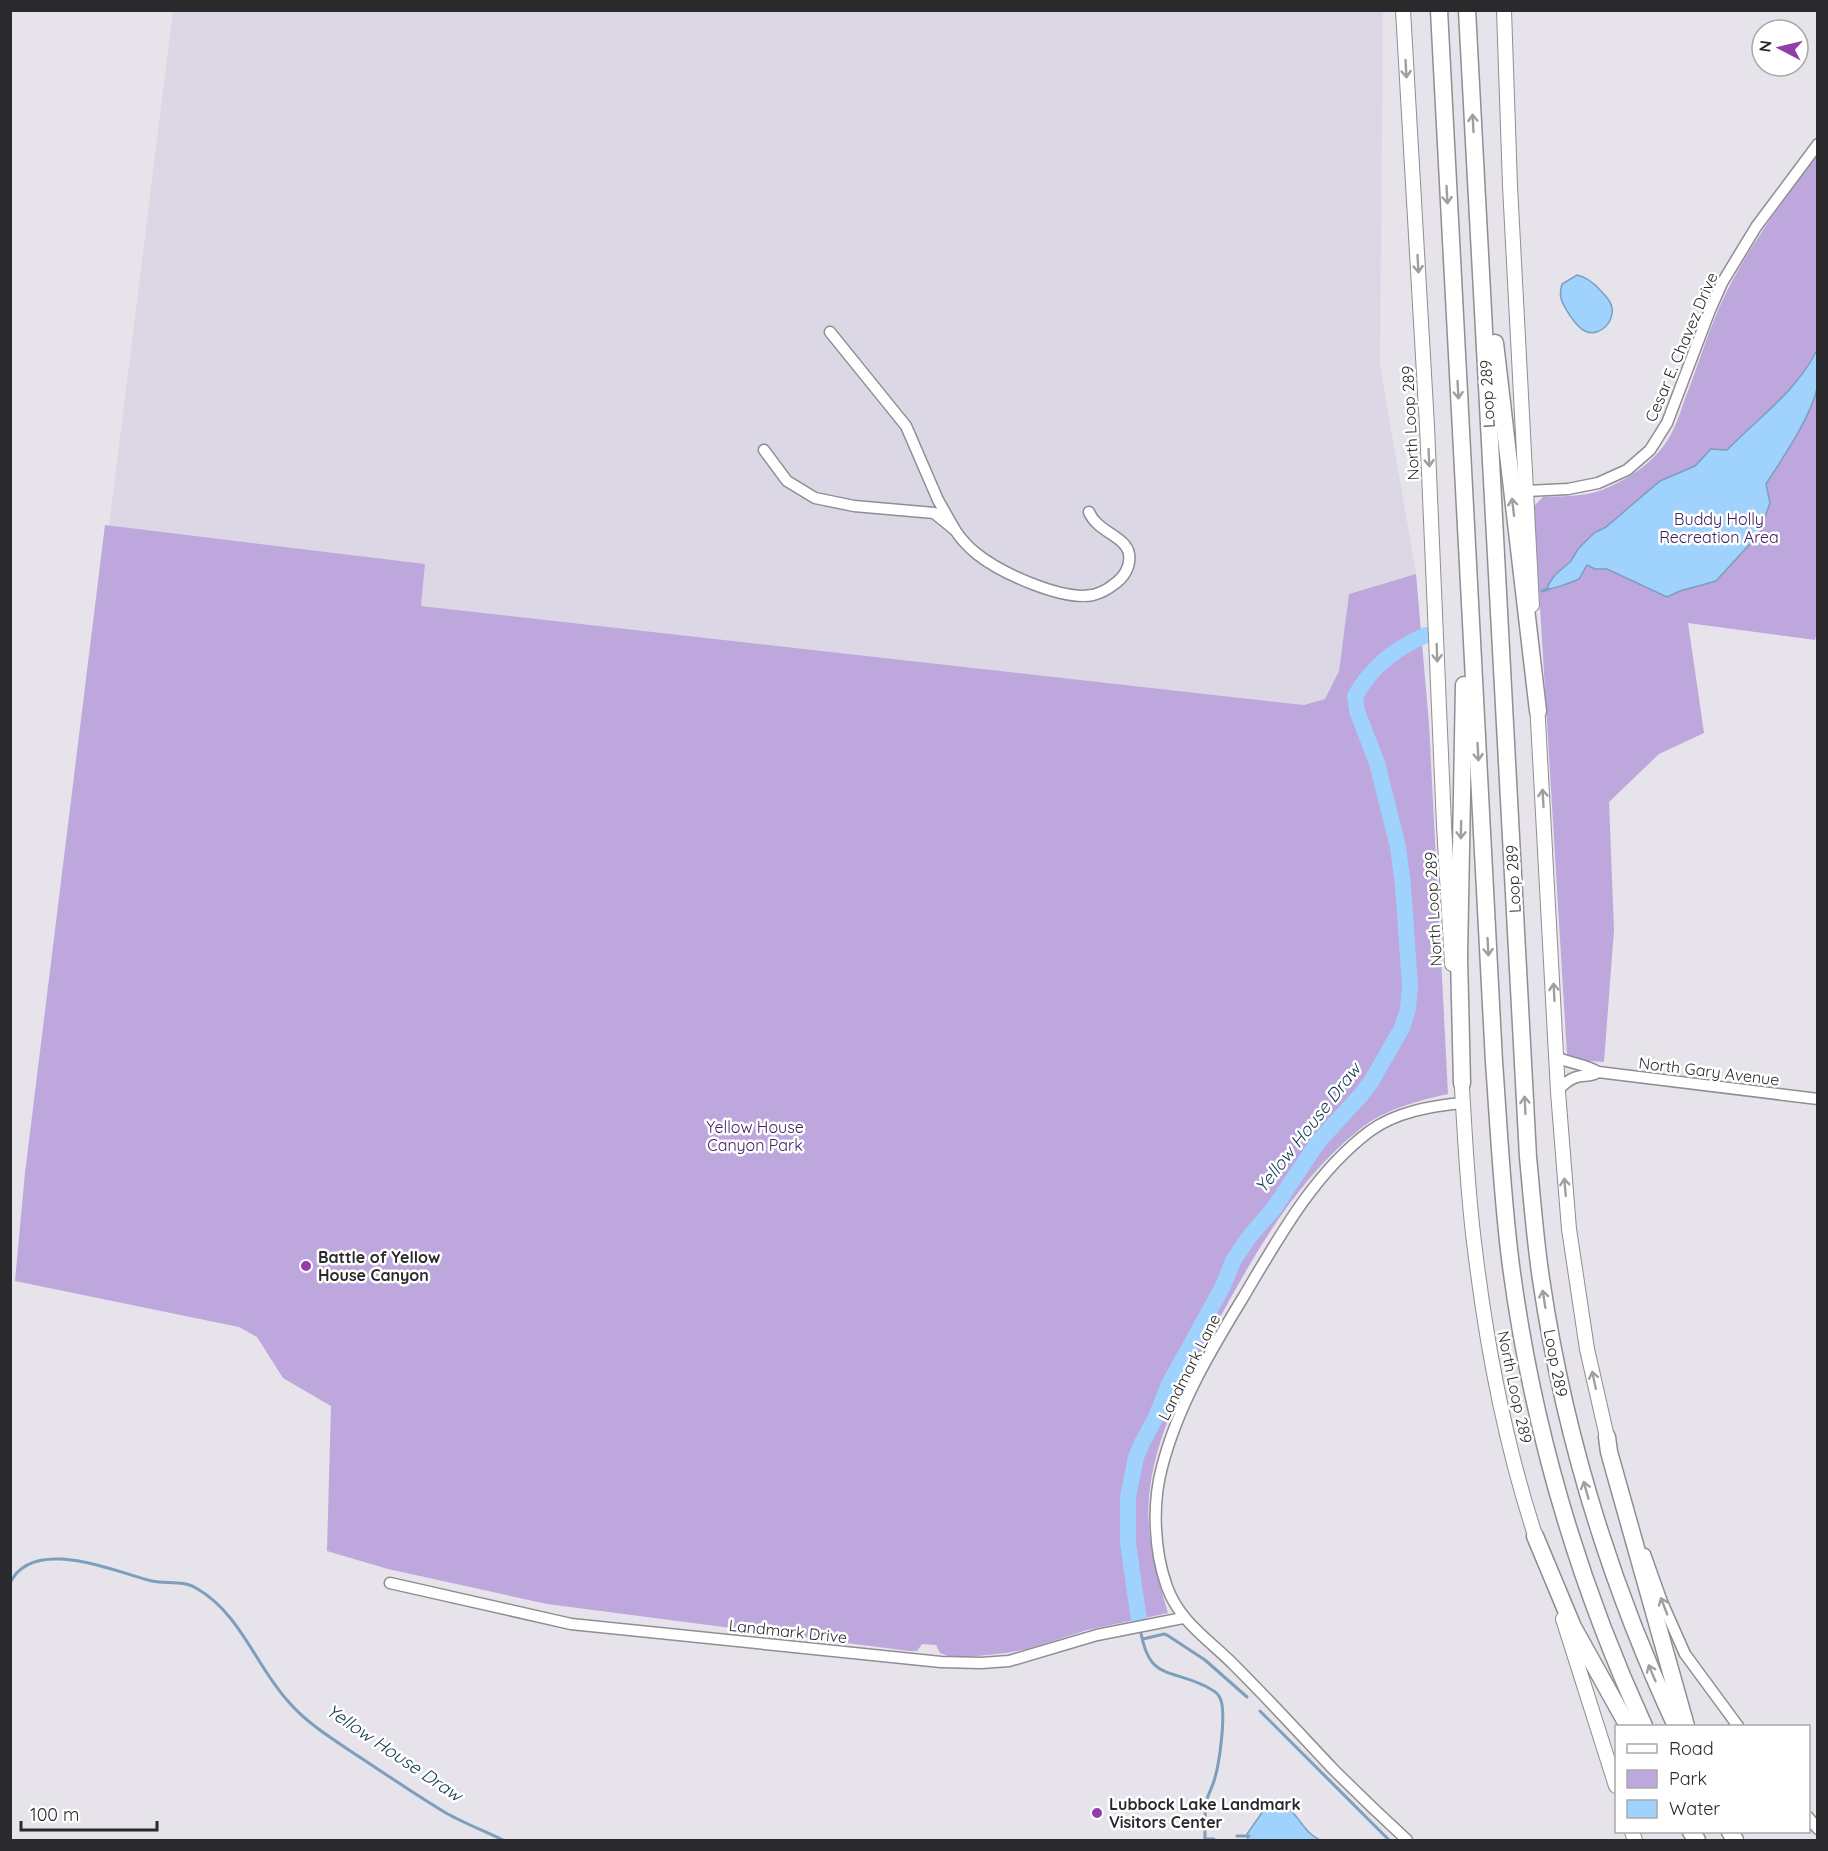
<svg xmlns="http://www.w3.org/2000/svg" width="1828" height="1851" viewBox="0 0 1828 1851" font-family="Quicksand,sans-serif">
<rect width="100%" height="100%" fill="#e6e3ea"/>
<path fill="#dcd7e5" d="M 173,11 L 1383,11 L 1380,365 L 1416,574 L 1349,594 L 1339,671 L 1325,699 L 1304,705 L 421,606 L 425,564 L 109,526 Z"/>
<g fill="#bda7dd">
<path d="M 1817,156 L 1817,633 L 1815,640 L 1688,623 L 1704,733 L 1659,754 L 1609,802 L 1614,930 L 1604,1062 L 1575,1060 L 1567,1055 L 1534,506 L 1543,497 C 1562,496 1583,497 1602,490 C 1627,480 1652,464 1667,441 C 1675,429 1680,413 1685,399 C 1699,364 1709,327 1726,293 C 1751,243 1784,199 1817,156 Z"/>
<path d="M 105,525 L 425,564 L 421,606 L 1304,705 L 1325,699 L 1339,671 L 1349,594 L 1416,574 L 1429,724 L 1448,1094 C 1417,1101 1385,1109 1360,1129 C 1297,1179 1256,1251 1218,1321 C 1189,1373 1158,1427 1150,1488 C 1144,1531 1156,1572 1168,1613 L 1087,1630 L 1028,1649 L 1006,1653 L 968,1657 L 948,1656 L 940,1653 L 936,1645 L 922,1644 L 917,1651 L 909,1651 L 547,1604 L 388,1569 L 327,1551 L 331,1406 L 283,1378 L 257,1337 L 239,1327 L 15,1281 L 25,1173 Z"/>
</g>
<g fill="#9fd2fd" stroke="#7c9fbe" stroke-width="1.5">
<path d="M 1577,275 C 1586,277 1594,283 1600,290 C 1606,296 1614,304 1612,314 C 1610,326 1597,337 1585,331 C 1578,328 1573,320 1569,314 C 1562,303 1558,297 1562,284 Z"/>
<path d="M 1817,350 C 1818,362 1820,376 1817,388 C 1811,417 1782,459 1766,484 L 1770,503 L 1759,534 L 1716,581 L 1680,591 L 1667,597 L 1607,569 L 1595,569 L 1587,565 L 1579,579 C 1573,582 1553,589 1548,589 L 1548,585 L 1555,575 L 1571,561 L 1578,549 L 1594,533 L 1606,527 L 1660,481 L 1695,466 L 1711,449 L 1727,450 C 1758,418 1797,391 1817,350 Z"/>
<path d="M 1280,1803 C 1298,1811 1302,1832 1320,1840 L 1248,1840 L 1247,1834 L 1266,1807 Z"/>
</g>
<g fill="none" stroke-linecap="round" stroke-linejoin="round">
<g stroke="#7c9fbe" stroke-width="3">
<path d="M 1542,591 L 1548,589"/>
<path d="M 10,1583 C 33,1535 115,1572 152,1581 C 166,1584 184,1580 196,1588 C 240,1613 255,1664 287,1700 C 306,1723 334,1740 358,1756 C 387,1775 416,1795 446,1813 C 464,1823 484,1831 503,1840"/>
<path d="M 1141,1633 C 1150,1681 1170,1668 1207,1687 C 1212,1690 1218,1692 1220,1698 C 1227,1712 1219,1766 1214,1781 C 1212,1787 1209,1793 1207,1799 C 1204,1811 1205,1828 1205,1840"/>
<path d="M 1143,1639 L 1164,1634 L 1167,1635 L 1205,1660 L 1247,1697"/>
<path d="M 1260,1711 L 1389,1840"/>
<path d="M 1237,1836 L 1249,1836"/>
<path d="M 1205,1839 L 1214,1839"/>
</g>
<path stroke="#9fd2fd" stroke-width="16" d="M 1139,1621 L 1128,1543 L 1128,1497 L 1136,1457 L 1142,1443 L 1156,1417 L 1169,1384 L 1223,1286 L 1233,1261 L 1249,1237 L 1274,1208 L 1318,1142 L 1361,1095 L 1371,1082 L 1402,1028 L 1408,1009 L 1410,986 L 1403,886 L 1398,847 L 1377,763 L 1357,711 L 1355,696 C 1373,665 1395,649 1426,635"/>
<g stroke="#908d93" stroke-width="13">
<g id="minor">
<path d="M 764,450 L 787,481 L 815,498 L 854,506 L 934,513 L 955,530 L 938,500 L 906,426 L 830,332"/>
<path d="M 1526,491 L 1568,489 L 1598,483 L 1627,470 L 1650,450 L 1667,423 L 1710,310 L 1722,283 L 1756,227 L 1818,144"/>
<path d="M 955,530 C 961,539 968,547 977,554 C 1001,573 1062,601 1093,595 C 1100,593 1107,590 1113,585 C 1124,578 1131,566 1129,554 C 1126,536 1097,532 1089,512"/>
<path d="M 1556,1057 C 1569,1063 1588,1065 1598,1072 L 1818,1099"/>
<path d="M 1558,1090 C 1563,1085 1568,1080 1574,1078 C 1583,1074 1590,1078 1598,1072"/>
<path d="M 1645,1554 L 1662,1602 L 1685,1654 L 1738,1726"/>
<path d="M 390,1583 L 571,1624 L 941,1662 L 981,1663 L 1009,1661 L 1097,1635 L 1183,1618"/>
<path d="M 1808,1817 L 1818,1829"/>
<path d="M 1407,1840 C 1382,1817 1357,1793 1333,1769 C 1301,1735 1269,1700 1236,1667 C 1211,1641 1180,1623 1167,1587 C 1154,1551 1152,1504 1162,1467 C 1178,1405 1211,1350 1244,1296 C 1279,1237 1314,1173 1370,1131 C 1396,1112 1431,1106 1462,1103"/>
</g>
</g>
<g stroke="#908d93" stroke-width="16">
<g id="major">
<path d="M 1403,10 L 1427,426 L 1444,825 L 1452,964"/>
<path d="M 1504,10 L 1510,186 L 1532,605"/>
<path d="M 1537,702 L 1558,1092 L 1569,1229 L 1587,1349 L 1607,1437"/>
<path d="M 1461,1073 C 1465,1132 1467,1191 1475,1250 C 1487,1349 1506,1449 1538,1544"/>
<path d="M 1563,1619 L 1616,1786"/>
<path d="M 1632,1832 L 1635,1840"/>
</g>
</g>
<g stroke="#908d93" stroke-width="19">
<g id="highway">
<path d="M 1439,10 L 1494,1062 C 1499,1130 1502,1198 1511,1266 C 1532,1425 1577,1580 1644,1726"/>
<path d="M 1467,10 L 1528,1157 C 1532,1198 1535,1239 1541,1279 C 1564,1435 1610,1584 1676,1726"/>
<path d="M 1495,343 L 1538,711"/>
<path d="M 1462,1083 L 1459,957 L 1464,685"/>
<path d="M 1607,1437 L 1609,1452 L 1686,1726"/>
<path d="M 1535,1536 L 1573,1627 L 1628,1726"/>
<path d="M 1691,1832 L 1697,1840"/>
<path d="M 1730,1832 L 1735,1840"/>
</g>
</g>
<use href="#minor" stroke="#fff" stroke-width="10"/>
<use href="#major" stroke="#fff" stroke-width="14"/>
<use href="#highway" stroke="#fff" stroke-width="16"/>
</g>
<defs><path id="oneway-shaft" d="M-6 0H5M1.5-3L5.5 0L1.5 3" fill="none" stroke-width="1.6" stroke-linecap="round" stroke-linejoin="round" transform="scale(1.5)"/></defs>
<g stroke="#9f9fa0">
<use href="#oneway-shaft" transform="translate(1406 69) rotate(87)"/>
<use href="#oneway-shaft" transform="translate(1473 123) rotate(-93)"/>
<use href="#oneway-shaft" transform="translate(1447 195) rotate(87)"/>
<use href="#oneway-shaft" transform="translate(1418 264) rotate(87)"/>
<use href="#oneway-shaft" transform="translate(1458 390) rotate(87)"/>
<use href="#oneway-shaft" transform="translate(1429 458) rotate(87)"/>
<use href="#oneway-shaft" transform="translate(1513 507) rotate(-97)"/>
<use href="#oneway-shaft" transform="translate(1437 653) rotate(88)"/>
<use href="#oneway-shaft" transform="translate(1478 752) rotate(87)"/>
<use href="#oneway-shaft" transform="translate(1543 798) rotate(-93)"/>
<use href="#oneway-shaft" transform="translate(1461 830) rotate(91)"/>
<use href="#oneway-shaft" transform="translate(1488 947) rotate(87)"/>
<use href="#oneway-shaft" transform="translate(1554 992) rotate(-93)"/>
<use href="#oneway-shaft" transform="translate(1525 1105) rotate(-93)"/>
<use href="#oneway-shaft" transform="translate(1565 1187) rotate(-95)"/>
<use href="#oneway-shaft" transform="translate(1544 1299) rotate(-99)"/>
<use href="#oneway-shaft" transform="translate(1594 1380) rotate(-102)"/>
<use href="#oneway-shaft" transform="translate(1586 1490) rotate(-106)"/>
<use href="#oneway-shaft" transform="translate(1664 1606) rotate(-111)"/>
<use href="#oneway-shaft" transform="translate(1652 1673) rotate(-113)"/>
</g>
<g fill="#913ead" stroke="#fff" stroke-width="2">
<circle cx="306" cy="1266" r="6"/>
<circle cx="1097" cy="1813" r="6"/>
</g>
<g text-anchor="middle" stroke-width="5" stroke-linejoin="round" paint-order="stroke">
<g font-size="16" fill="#2a292b" stroke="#fff">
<text transform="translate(1681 347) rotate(-67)" y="6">Cesar E. Chavez Drive</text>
<text transform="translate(1487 394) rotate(-93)" y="6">Loop 289</text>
<text transform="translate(1410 423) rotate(-93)" y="6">North Loop 289</text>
<text transform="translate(1513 879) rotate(-93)" y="6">Loop 289</text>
<text transform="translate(1433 909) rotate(-93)" y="6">North Loop 289</text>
<text transform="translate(1709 1071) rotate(7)" y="6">North Gary Avenue</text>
<text transform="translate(1556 1363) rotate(79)" y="6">Loop 289</text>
<text transform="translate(1189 1367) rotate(-63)" y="6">Landmark Lane</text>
<text transform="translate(1515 1387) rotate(78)" y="6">North Loop 289</text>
<text transform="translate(788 1631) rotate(6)" y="6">Landmark Drive</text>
</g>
<g font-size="16" fill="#3f2060" stroke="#fff">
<text x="1719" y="525">Buddy Holly<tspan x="1719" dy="18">Recreation Area</tspan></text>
<text x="755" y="1133">Yellow House<tspan x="755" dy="18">Canyon Park</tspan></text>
</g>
<g font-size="16" font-weight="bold" fill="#2a292b" stroke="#fff" text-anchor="start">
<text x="318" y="1263">Battle of Yellow<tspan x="318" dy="18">House Canyon</tspan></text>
<text x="1109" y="1810">Lubbock Lake Landmark<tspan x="1109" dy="18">Visitors Center</tspan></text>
</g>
<g font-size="18" font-style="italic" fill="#133a56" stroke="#fff">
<text transform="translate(1308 1128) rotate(-52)" y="6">Yellow House Draw</text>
<text transform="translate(394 1753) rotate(34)" y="6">Yellow House Draw</text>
</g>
</g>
<rect width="1828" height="1851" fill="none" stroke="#2a292b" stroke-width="24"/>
<rect x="1615" y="1725" width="195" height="108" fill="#ffffff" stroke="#aaa9aa" stroke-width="1.5"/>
<rect x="1627" y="1744" width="30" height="9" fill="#ffffff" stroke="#aaa9aa" stroke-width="1.5"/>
<text x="1669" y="1755" font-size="18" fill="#2a292b">Road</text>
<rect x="1627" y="1770" width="30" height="18" fill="#bda7dd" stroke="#aaa9aa" stroke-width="1.5"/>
<text x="1669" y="1785" font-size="18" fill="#2a292b">Park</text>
<rect x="1627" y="1800" width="30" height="18" fill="#9fd2fd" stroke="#aaa9aa" stroke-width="1.5"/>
<text x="1669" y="1815" font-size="18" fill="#2a292b">Water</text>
<g transform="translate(1780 48) rotate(277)"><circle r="28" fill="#ffffff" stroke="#aaa9aa" stroke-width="1.5"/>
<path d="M0-4.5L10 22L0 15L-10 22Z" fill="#913ead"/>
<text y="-9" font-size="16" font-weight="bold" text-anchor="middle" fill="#2a292b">N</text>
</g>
<path d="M21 1821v9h136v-9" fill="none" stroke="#2a292b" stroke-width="3"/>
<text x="30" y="1821" font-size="18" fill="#2a292b" stroke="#ffffff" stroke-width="4.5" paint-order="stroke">100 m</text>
</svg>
